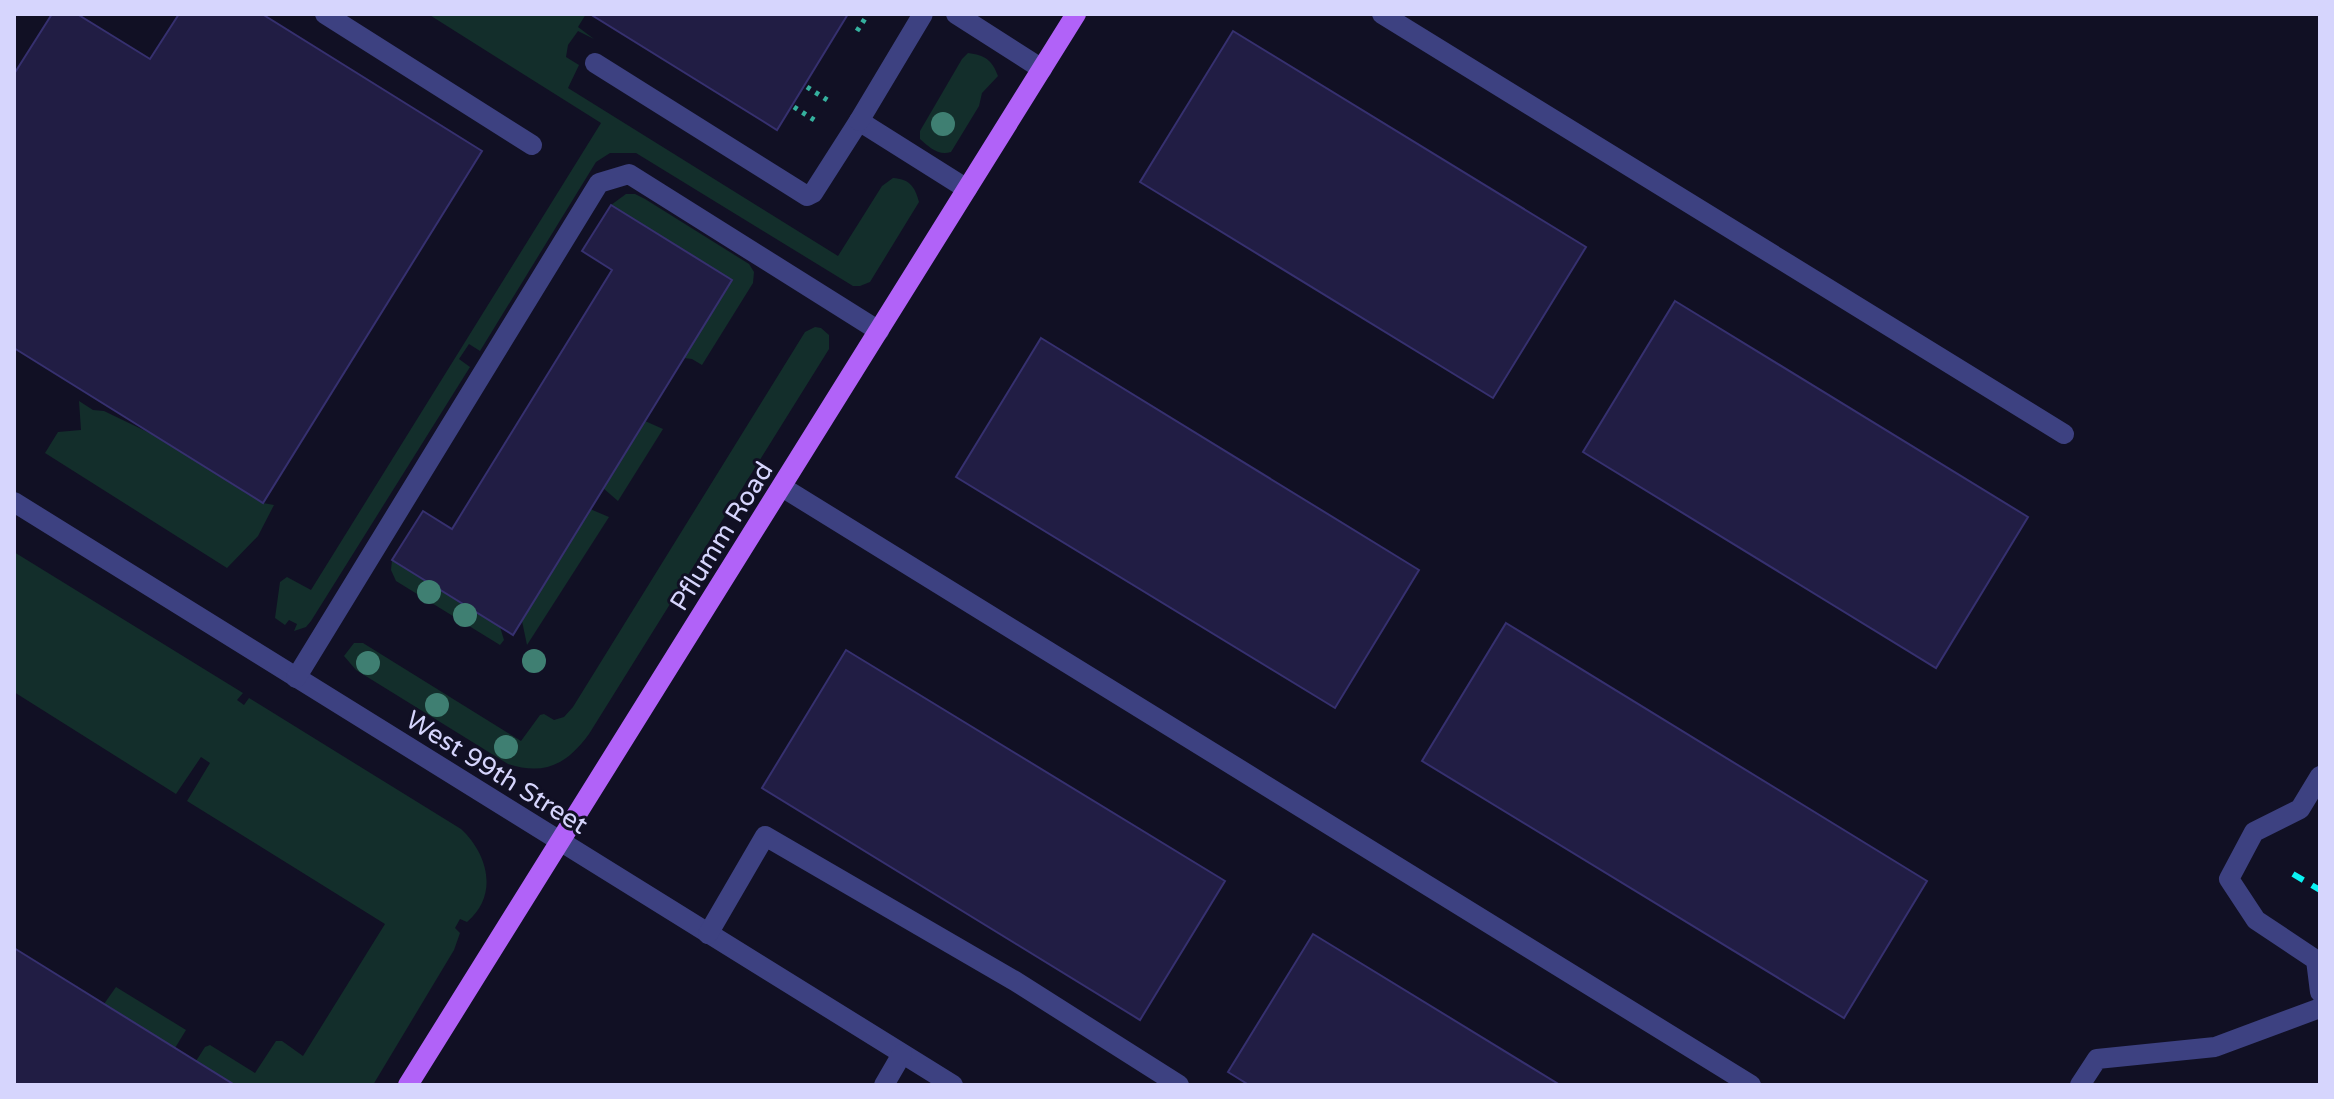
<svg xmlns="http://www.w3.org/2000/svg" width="2334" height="1099" viewBox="0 0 2334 1099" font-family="'Varela Round',sans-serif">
<rect width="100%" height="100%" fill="#111024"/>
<g fill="#132e2b">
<path d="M 428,14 L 586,14 L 578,27 L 594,39 L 578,31 L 568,45 L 566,57 L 579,65 L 568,88 L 838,256 L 882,186 L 893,178 C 909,179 915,186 919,202 L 870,282 L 860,286 L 853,286 L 636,153 L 610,153 L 596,162 L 480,351 L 469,344 L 459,359 L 470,367 L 311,621 L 306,627 L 294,631 L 297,624 L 289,620 L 285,625 L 275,618 L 280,582 L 287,577 L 311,590 L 601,123 Z"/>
<path d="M 968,53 C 985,55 992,60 998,76 L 982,93 L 979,106 L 951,152 C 938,156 929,147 920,139 L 920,131 L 962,59 Z"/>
<path d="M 626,194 L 635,194 L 645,199 L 749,264 L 754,272 L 753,283 L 702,365 L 692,359 L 684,358 L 732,280 L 611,205 Z"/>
<path d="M 815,327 L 821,328 L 829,335 L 829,349 L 589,734 C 567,764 545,776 508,764 L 356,670 L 344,656 L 354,643 L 363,643 L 521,741 L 540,715 L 544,714 L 554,720 L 564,717 L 573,707 L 805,332 Z"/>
<path d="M 79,401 L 93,410 L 104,411 L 158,437 L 263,503 L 274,505 L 258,536 L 227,568 L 45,453 L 58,432 L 81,430 Z"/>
<path d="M 645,421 L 663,429 L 618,501 L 603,488 Z"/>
<path d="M 590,509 L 609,517 L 527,645 L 522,621 Z"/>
<path d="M 14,552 L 243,693 L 237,700 L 244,705 L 249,698 L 461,829 C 488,854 499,895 467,922 L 460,919 L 455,928 L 460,933 L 454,950 L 373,1085 L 232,1085 L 196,1061 L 205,1047 L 210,1045 L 255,1073 L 276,1041 L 282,1041 L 303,1056 L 385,924 L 187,801 L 210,763 L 201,757 L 176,794 L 14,692 Z"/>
<path d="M 392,560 L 500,627 L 504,640 L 500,645 L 396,581 L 391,570 Z"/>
<path d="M 116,987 L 186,1030 L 175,1048 L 104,1004 Z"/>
</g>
<g fill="#211d44" stroke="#36306f" stroke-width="2">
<path d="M 52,14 L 77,14 L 150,59 L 179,14 L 262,14 L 482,151 L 263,503 L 14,348 L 14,74 Z"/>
<path d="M 590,14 L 848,14 L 777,130 Z"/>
<path d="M 1233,31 L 1586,247 L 1493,398 L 1140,182 Z"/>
<path d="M 611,205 L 732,280 L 513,635 L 392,560 L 423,511 L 452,529 L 612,270 L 582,251 Z"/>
<path d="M 1675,301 L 2028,517 L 1936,668 L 1583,452 Z"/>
<path d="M 1041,338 L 1419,570 L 1335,708 L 956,477 Z"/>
<path d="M 1506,623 L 1927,881 L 1844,1018 L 1422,761 Z"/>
<path d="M 846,650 L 1225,881 L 1140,1020 L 762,788 Z"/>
<path d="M 1313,934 L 1560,1085 L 1249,1085 L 1228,1072 Z"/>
<path d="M 14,948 L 233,1084 L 232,1085 L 14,1085 Z"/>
</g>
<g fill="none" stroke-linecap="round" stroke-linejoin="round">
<g stroke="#35b19e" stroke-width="5" stroke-dasharray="4 6" stroke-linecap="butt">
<path d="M 857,31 L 868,14"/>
<path d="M 807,87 L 832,103"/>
<path d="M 794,107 L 819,123"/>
</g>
<g stroke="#3d4181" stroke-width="20">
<path d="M 325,14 L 532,145"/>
<path d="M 956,14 L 1042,69"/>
<path d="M 1382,14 L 2064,434"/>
<path d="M 595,63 L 807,196 L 813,193 L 859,121 L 967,189"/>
<path d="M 859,121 L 923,14"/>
<path d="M 782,487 L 1751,1085"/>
<path d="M 14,502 L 953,1085"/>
<path d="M 296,678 L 599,183 L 629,174 L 879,331"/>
<path d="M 2320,776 L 2300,809 L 2254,832 L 2229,879 L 2256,920 L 2316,960 L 2320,992"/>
<path d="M 708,934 L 765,836 L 1015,981 L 1179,1085"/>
<path d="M 884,1085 L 902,1054"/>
<path d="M 2080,1085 L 2097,1059 L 2215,1047 L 2320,1008"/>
</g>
<path stroke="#b162f8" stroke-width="20" d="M 408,1085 L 1076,14"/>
<path stroke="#0bf2f3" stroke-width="6" stroke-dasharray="12 10" stroke-linecap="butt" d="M 2293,874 L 2320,890"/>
</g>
<g fill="#3f7f72">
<circle cx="943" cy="124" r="12"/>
<circle cx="429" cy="592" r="12"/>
<circle cx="465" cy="615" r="12"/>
<circle cx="534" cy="661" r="12"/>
<circle cx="368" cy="663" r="12"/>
<circle cx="437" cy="705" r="12"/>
<circle cx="506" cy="747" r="12"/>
</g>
<g text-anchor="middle" stroke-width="6" stroke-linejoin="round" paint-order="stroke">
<g font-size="26" fill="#d6d5fd" stroke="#111024">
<text transform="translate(721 536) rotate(-58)" y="9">Pflumm Road</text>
<text transform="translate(497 772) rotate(32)" y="9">West 99th Street</text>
</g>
</g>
<rect width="2334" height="1099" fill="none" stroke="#d6d5fd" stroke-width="32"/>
</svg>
